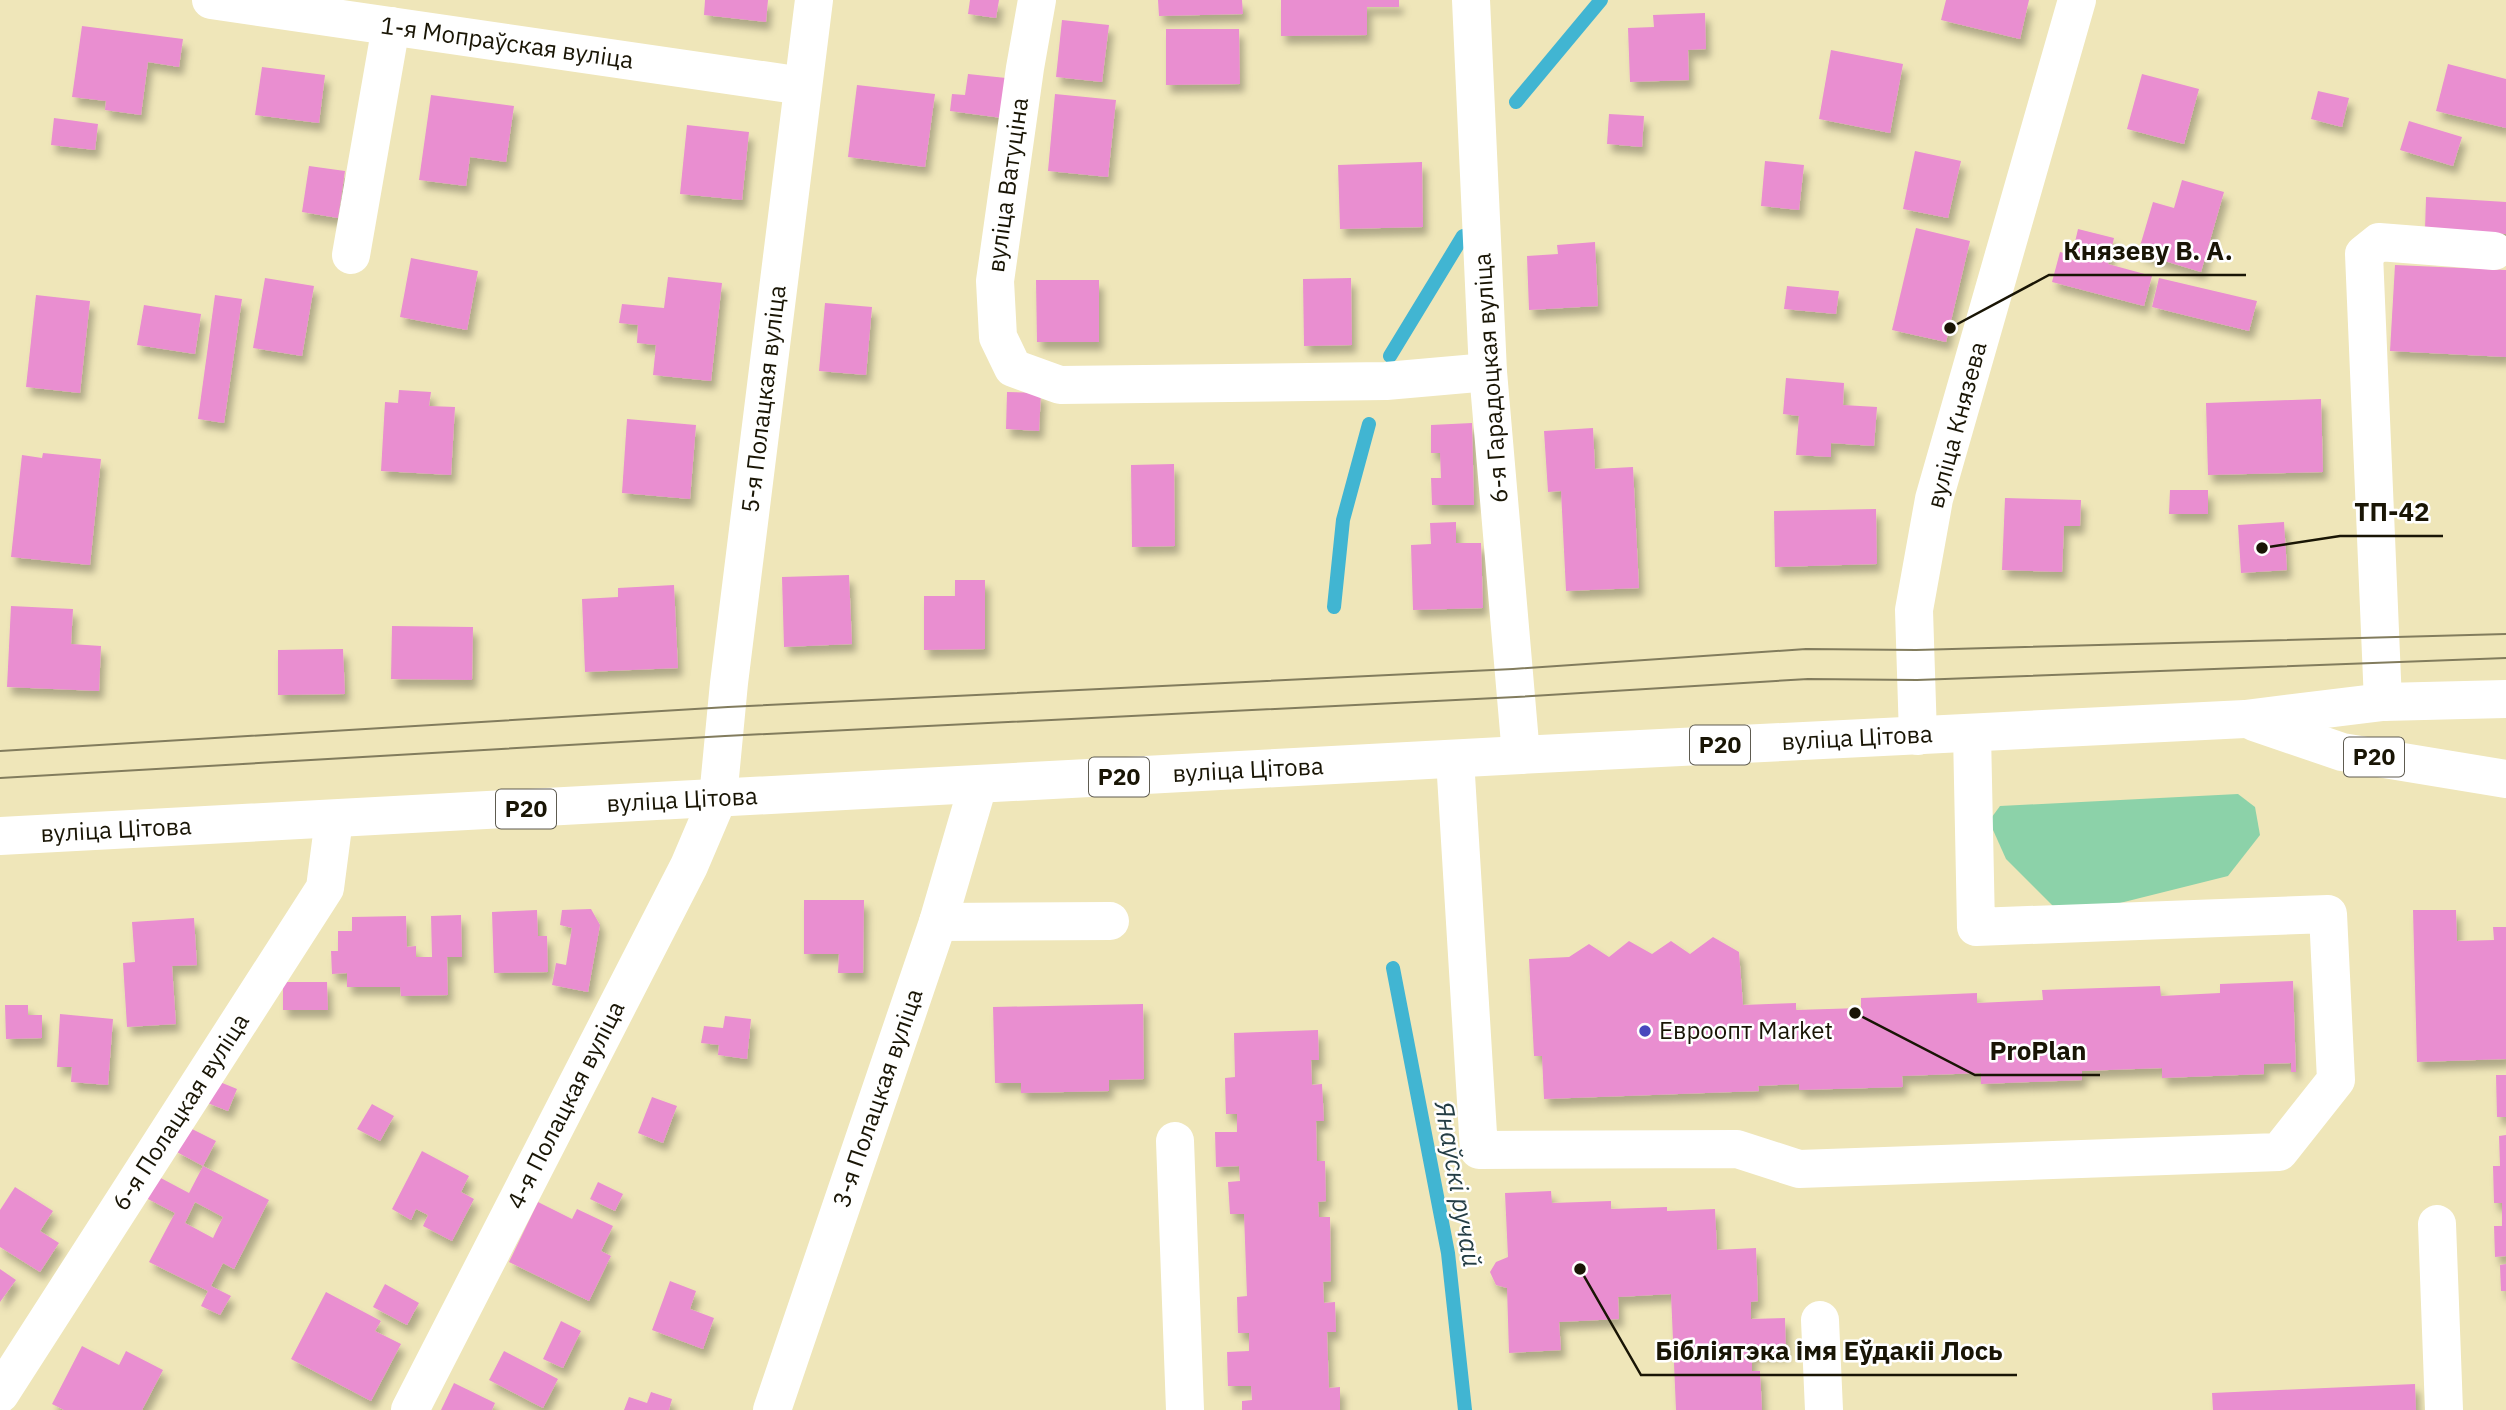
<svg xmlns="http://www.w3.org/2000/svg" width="2506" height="1410" viewBox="0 0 2506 1410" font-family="'IBM Plex Sans',sans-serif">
<defs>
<filter id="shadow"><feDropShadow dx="4.5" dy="8" stdDeviation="3.5" flood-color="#0004"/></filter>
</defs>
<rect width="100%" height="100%" fill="#efe6b9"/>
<path fill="#8cd2a9" d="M 2238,794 L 2255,807 L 2260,835 L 2228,876 L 2116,904 L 2054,907 L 2006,859 L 1989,821 L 2000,806 Z"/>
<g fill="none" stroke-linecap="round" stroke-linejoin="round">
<g stroke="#41b5d2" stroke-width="14">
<path d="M 1516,102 L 1601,0"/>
<path d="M 1390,356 L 1463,236"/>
<path d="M 1334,607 L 1343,520 L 1369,424"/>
<path d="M 1393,968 L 1448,1253 L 1465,1410"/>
</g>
</g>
<g fill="#e98ed0" fill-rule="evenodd" filter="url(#shadow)">
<path d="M 705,0 L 768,0 L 766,22 L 704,15 Z"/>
<path d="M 970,0 L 999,0 L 996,18 L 968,14 Z"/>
<path d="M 1158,0 L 1242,0 L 1243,14 L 1159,16 Z"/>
<path d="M 1281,0 L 1399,0 L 1399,7 L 1367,7 L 1367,35 L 1281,36 Z"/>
<path d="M 1946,0 L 2029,0 L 2020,39 L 1941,20 Z"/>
<path d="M 1705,13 L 1706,49 L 1688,50 L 1689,80 L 1630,82 L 1628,28 L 1654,27 L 1653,15 Z"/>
<path d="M 1062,20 L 1109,25 L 1102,82 L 1056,77 Z"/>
<path d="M 82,26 L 183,39 L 179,67 L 148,62 L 141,115 L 105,110 L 106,101 L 72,97 Z"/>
<path d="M 1166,29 L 1239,29 L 1240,84 L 1166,85 Z"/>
<path d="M 1831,50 L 1903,64 L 1890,133 L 1819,119 Z"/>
<path d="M 2448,64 L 2506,79 L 2506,128 L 2436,111 Z"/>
<path d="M 262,67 L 325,75 L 319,123 L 255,115 Z"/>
<path d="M 968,74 L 1006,78 L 1002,118 L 950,111 L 952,94 L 965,95 Z"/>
<path d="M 2142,74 L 2199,89 L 2184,144 L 2127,129 Z"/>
<path d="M 857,85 L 935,94 L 925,167 L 848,157 Z"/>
<path d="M 2318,91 L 2349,98 L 2342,127 L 2311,119 Z"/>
<path d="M 1055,94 L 1116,100 L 1108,177 L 1048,171 Z"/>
<path d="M 431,95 L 514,106 L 506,162 L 470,157 L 466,186 L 419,180 Z"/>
<path d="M 1609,114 L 1644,116 L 1642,147 L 1607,144 Z"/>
<path d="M 54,118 L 98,124 L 95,150 L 51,145 Z"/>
<path d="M 2409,121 L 2462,137 L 2453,166 L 2400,150 Z"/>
<path d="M 687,125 L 749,132 L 742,200 L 680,194 Z"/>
<path d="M 1915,151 L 1961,161 L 1948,218 L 1903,209 Z"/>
<path d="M 1765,161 L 1804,165 L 1799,210 L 1761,206 Z"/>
<path d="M 1422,162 L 1423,227 L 1340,229 L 1338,165 Z"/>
<path d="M 309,166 L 345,171 L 338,218 L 302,212 Z"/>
<path d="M 2182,180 L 2224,192 L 2201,272 L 2138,253 L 2153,202 L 2174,208 Z"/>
<path d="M 2426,197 L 2506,202 L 2506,234 L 2425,229 Z"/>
<path d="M 1916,228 L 1970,241 L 1946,342 L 1892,330 Z"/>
<path d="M 2078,229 L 2114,238 L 2108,264 L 2152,276 L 2144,306 L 2052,282 L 2060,252 L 2072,255 Z"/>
<path d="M 1595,242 L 1598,306 L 1529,310 L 1527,256 L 1558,254 L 1557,245 Z"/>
<path d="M 411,258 L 478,271 L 467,330 L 400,317 Z"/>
<path d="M 2395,265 L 2506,270 L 2506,357 L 2390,351 Z"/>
<path d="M 668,277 L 722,283 L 711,381 L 653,375 L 656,345 L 637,343 L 638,325 L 619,323 L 622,304 L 664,308 Z"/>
<path d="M 265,278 L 314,286 L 302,356 L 253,348 Z"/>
<path d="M 1351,278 L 1352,345 L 1304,346 L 1303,279 Z"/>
<path d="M 2159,278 L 2257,301 L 2249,331 L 2152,307 Z"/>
<path d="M 1036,280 L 1099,280 L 1099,342 L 1037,342 Z"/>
<path d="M 1787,286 L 1839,291 L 1836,314 L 1784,309 Z"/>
<path d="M 36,295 L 90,301 L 80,393 L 26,387 Z"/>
<path d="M 215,295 L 242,299 L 224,423 L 198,419 Z"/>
<path d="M 825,303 L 872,307 L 866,375 L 819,371 Z"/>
<path d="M 144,305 L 201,314 L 195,354 L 137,345 Z"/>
<path d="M 1786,378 L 1844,383 L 1843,405 L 1877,407 L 1874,446 L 1831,443 L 1831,457 L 1796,455 L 1799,416 L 1783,414 Z"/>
<path d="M 399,390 L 431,392 L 429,406 L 455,407 L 451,475 L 381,471 L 385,402 L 398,403 Z"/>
<path d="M 1007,392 L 1041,393 L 1039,431 L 1006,429 Z"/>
<path d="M 2321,399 L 2323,472 L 2208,475 L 2206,403 Z"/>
<path d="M 627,419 L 696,425 L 690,499 L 622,493 Z"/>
<path d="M 1472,423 L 1474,505 L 1432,505 L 1431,478 L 1441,478 L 1440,453 L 1431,453 L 1431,425 Z"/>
<path d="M 1593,428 L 1595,469 L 1633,467 L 1639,588 L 1566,591 L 1561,491 L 1548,492 L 1544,431 Z"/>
<path d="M 43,453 L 101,459 L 90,565 L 11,557 L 22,455 L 42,458 Z"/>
<path d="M 1174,464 L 1175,546 L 1132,547 L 1131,465 Z"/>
<path d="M 2170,490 L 2208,490 L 2208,514 L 2169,514 Z"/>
<path d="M 2005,498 L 2081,500 L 2080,526 L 2064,526 L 2062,572 L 2002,570 Z"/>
<path d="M 1876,509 L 1877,564 L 1775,567 L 1774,511 Z"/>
<path d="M 1456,522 L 1456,543 L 1481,543 L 1483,608 L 1413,610 L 1411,545 L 1431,544 L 1430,523 Z"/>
<path d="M 2284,522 L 2287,570 L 2241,573 L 2238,525 Z"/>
<path d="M 849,575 L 852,644 L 784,647 L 782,577 Z"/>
<path d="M 955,580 L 985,580 L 985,649 L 924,650 L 924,596 L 955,596 Z"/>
<path d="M 674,585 L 678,668 L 585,672 L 582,599 L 618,597 L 618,588 Z"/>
<path d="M 11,606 L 73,609 L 71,644 L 101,646 L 99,691 L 7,687 Z"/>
<path d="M 392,626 L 473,627 L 472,680 L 391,679 Z"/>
<path d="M 343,649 L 345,694 L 278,695 L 278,650 Z"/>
<path d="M 804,900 L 864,900 L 863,973 L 838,973 L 839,954 L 804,954 Z"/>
<path d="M 591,909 L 600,925 L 588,992 L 552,985 L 556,963 L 566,965 L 572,928 L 560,925 L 562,910 Z"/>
<path d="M 537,910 L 538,936 L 547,936 L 548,972 L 494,973 L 492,912 Z"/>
<path d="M 2413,910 L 2456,910 L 2457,941 L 2494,940 L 2493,927 L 2506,927 L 2506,1059 L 2417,1062 Z"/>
<path d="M 461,915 L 462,957 L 447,957 L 448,995 L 401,996 L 400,987 L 347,987 L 347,973 L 332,974 L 331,951 L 338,951 L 338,931 L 352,931 L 352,917 L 406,916 L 407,947 L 416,946 L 416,957 L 432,957 L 431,916 Z"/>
<path d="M 194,918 L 197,965 L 172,966 L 176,1024 L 127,1027 L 123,963 L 135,962 L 132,922 Z"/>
<path d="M 1713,937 L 1739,952 L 1743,1005 L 1796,1003 L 1796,1010 L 1861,1008 L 1861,998 L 1977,993 L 1977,1003 L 2043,1000 L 2042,990 L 2160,986 L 2161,996 L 2220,993 L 2220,984 L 2293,981 L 2296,1072 L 2291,1072 L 2291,1063 L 2264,1064 L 2264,1074 L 2162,1078 L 2162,1068 L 2082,1071 L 2082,1080 L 1981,1084 L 1981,1073 L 1902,1076 L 1903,1087 L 1799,1090 L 1799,1084 L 1758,1086 L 1759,1091 L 1544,1099 L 1542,1056 L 1534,1056 L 1529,959 L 1569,957 L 1589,944 L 1609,957 L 1629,941 L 1652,954 L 1671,941 L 1690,954 Z"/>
<path d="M 283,982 L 327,982 L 328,1010 L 283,1010 Z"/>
<path d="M 1143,1004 L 1144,1079 L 1109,1080 L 1109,1091 L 1021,1093 L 1021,1083 L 995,1083 L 993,1007 Z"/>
<path d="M 5,1005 L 28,1005 L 28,1015 L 42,1015 L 42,1038 L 6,1039 Z"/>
<path d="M 60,1014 L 113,1019 L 108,1085 L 71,1082 L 72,1067 L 57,1067 Z"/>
<path d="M 725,1016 L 751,1019 L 747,1059 L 718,1055 L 719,1045 L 701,1043 L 704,1026 L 723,1028 Z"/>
<path d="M 1318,1030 L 1319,1060 L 1311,1060 L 1312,1085 L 1322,1084 L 1324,1121 L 1316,1121 L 1317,1161 L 1325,1161 L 1326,1201 L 1318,1202 L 1319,1217 L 1330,1217 L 1331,1281 L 1323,1282 L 1324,1303 L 1335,1302 L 1336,1332 L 1327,1332 L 1329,1388 L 1340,1387 L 1340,1410 L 1242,1410 L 1242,1401 L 1252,1400 L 1251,1386 L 1228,1386 L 1227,1352 L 1249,1351 L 1249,1333 L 1238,1333 L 1237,1297 L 1247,1296 L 1244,1214 L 1230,1214 L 1228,1182 L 1240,1181 L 1239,1166 L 1216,1167 L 1215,1132 L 1237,1132 L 1237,1114 L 1226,1114 L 1225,1078 L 1235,1077 L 1234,1033 Z"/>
<path d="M 2496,1075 L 2506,1075 L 2506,1117 L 2497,1117 Z"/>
<path d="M 215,1080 L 237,1089 L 228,1111 L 205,1102 Z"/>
<path d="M 652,1097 L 677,1106 L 663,1143 L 638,1133 Z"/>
<path d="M 372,1104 L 394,1116 L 380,1141 L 357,1129 Z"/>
<path d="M 188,1127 L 216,1141 L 203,1166 L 175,1151 Z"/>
<path d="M 2506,1135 L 2506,1256 L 2495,1257 L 2494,1226 L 2502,1226 L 2502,1203 L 2494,1203 L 2493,1166 L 2500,1166 L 2499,1136 Z"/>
<path d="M 422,1151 L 469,1176 L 461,1192 L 474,1199 L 452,1241 L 423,1226 L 428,1215 L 416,1209 L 411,1220 L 392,1209 Z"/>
<path d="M 203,1166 L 269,1200 L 234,1269 L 223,1263 L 211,1286 L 231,1296 L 220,1315 L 201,1306 L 208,1291 L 149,1262 L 175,1213 L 146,1198 L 157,1176 L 189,1193 ZM 195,1202 L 223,1217 L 213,1238 L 185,1223 Z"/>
<path d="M 598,1182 L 623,1194 L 615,1211 L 590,1199 Z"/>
<path d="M 15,1187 L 53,1211 L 40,1231 L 59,1243 L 40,1272 L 0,1247 L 0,1210 Z"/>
<path d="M 1551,1191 L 1552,1203 L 1611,1201 L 1611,1209 L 1667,1207 L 1667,1211 L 1715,1209 L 1717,1250 L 1756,1248 L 1758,1301 L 1751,1302 L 1751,1319 L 1785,1318 L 1786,1353 L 1752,1354 L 1752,1371 L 1760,1371 L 1762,1410 L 1676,1410 L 1671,1294 L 1618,1297 L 1619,1319 L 1559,1322 L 1561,1350 L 1509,1353 L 1507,1288 L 1496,1285 L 1490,1272 L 1496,1262 L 1508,1257 L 1505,1193 Z"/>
<path d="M 538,1202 L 572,1219 L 577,1209 L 613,1226 L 601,1251 L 611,1256 L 589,1301 L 509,1262 Z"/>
<path d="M 2506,1264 L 2506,1291 L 2501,1291 L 2500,1265 Z"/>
<path d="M 0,1269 L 16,1280 L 0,1302 Z"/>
<path d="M 670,1281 L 696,1291 L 690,1309 L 714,1318 L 703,1349 L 652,1330 Z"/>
<path d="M 385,1284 L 419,1303 L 407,1325 L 373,1307 Z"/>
<path d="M 326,1292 L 381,1321 L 375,1331 L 401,1344 L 371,1401 L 291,1359 Z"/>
<path d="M 561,1321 L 581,1331 L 563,1368 L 543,1359 Z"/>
<path d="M 82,1346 L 119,1365 L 126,1351 L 163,1370 L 142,1410 L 64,1410 L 52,1404 Z"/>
<path d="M 504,1351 L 558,1379 L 543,1408 L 489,1380 Z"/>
<path d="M 454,1383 L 495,1403 L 492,1410 L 441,1410 Z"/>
<path d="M 2415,1384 L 2416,1410 L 2213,1410 L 2212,1393 Z"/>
<path d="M 651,1392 L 672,1399 L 669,1410 L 624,1410 L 629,1397 L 647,1403 Z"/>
</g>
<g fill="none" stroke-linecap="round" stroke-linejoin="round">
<g stroke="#fff" stroke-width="38">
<path d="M 211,0 L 803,86"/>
<path d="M 1037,0 L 1025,68 L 995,281 L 998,337 L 1013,368 L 1060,385 L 1386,381 L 1488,372"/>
<path d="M 1471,0 L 1488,372 L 1521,755"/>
<path d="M 351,255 L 391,26"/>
<path d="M 2383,702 L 2364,254 L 2379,242 L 2494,251"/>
<path d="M 1918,736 L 1914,610 L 1934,499 L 2077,0"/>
<path d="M 1455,759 L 1479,1150 L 1737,1149 L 1799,1169 L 2279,1152 L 2336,1080 L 2328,914 L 1976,927 L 1972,733"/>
<path d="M 938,922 L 1110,921"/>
<path d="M 1175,1141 L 1185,1410"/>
<path d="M 2437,1224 L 2444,1410"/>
<path d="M 1820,1320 L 1824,1410"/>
<path d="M 0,1394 L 325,888 L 334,819"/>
<path d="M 410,1410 L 689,866 L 718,798 L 729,683 L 814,0"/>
<path d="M 772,1410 L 938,922 L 978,785"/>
</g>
<g stroke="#fff" stroke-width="38">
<path d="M 2254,722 L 2342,752 L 2506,779"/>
<path d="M 0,836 L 1521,755 L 2245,719 L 2383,702 L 2506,699"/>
</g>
<g stroke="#827c5d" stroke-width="2">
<path d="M 0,751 L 728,707 L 1513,669 L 1806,649 L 1916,650 L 2506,634"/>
<path d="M 0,778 L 725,736 L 1516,697 L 1808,679 L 1917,680 L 2506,658"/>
</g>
</g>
<circle fill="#4847bd" stroke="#fff" stroke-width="2.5" cx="1645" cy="1031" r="7"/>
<g text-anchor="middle" stroke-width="5" stroke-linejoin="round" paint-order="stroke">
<g fill="#fff" stroke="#5e5b50" stroke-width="2">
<rect x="1690" y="725.5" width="60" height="39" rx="5"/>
<rect x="2344" y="737.5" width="60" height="39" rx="5"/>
<rect x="1089" y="757.5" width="60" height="39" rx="5"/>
<rect x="496" y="789.5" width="60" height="39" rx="5"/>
</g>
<g font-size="23" font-weight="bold" fill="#191505">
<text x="1720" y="753">Р20</text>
<text x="2374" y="765">Р20</text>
<text x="1119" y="785">Р20</text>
<text x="526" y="817">Р20</text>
</g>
<g font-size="24" fill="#191505" stroke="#fff">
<text transform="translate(507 43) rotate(8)" y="8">1-я Мопраўская вуліца</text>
<text transform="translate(1008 185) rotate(-82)" y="8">вуліца Ватуціна</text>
<text transform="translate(1491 378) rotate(-94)" y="8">6-я Гарадоцкая вуліца</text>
<text transform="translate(764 399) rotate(-83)" y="8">5-я Полацкая вуліца</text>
<text transform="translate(1957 425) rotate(-75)" y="8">вуліца Князева</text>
<text transform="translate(1857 738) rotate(-3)" y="8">вуліца Цітова</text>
<text transform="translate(1248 770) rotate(-3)" y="8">вуліца Цітова</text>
<text transform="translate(682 800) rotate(-3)" y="8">вуліца Цітова</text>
<text transform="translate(116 830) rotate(-3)" y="8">вуліца Цітова</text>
<text transform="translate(878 1098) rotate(-71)" y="8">3-я Полацкая вуліца</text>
<text transform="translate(566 1105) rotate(-63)" y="8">4-я Полацкая вуліца</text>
<text transform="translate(181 1112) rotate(-57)" y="8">6-я Полацкая вуліца</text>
</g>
<g font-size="24" fill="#191505" stroke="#fff" text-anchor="start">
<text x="1659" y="1039">Евроопт Market</text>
</g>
<g font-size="26" font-style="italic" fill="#243d44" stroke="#fff">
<text transform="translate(1458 1184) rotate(80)" y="9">Янаўскі ручай</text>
</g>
</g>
<path fill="none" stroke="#191505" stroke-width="2.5" d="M1950 328L2049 275H2246M2262 548L2340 536H2443M1855 1013L1975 1075H2100M1580 1269L1641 1375H2017"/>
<g fill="#191505" stroke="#fff" stroke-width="2.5">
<circle cx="1950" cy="328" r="7"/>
<circle cx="2262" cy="548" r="7"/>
<circle cx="1855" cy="1013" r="7"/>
<circle cx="1580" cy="1269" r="7"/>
</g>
<g font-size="26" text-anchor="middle" font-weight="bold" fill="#191505" stroke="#fff" stroke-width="5" stroke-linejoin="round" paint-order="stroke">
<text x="2148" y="260">Князеву В. А.</text>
<text x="2392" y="521">ТП-42</text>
<text x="2038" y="1060">ProPlan</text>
<text x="1829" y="1360">Бібліятэка імя Еўдакіі Лось</text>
</g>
</svg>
